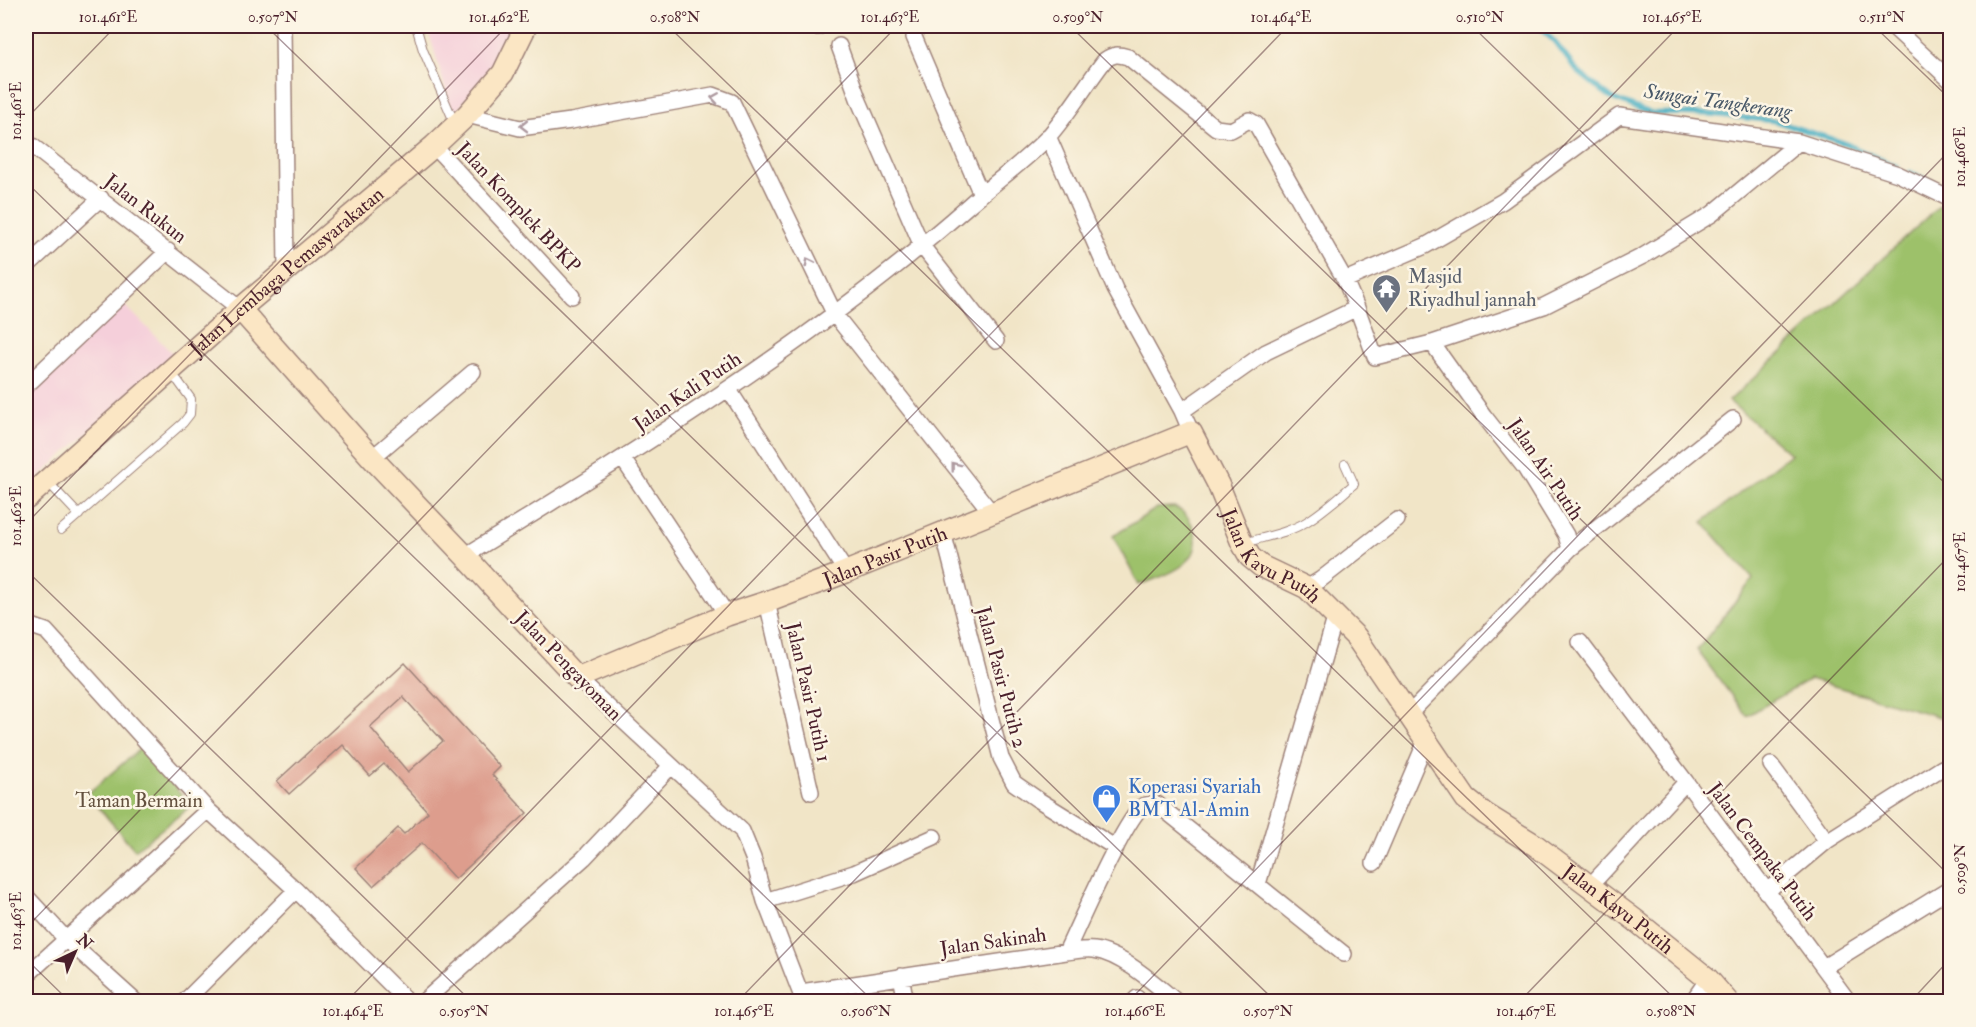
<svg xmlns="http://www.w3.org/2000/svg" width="1976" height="1027" font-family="'IM FELL Double Pica',serif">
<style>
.built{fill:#f5cfda}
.green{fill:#9dc16b;stroke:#74704b;stroke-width:1.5}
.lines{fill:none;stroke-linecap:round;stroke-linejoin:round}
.stream{stroke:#44aec3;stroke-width:5}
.building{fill:#dd9d8d;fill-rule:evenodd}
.lane-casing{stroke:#9e8279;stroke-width:10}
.street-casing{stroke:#9e8279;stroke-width:18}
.secondary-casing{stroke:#9e8279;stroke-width:24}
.lane{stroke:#fff;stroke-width:8}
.street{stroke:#fff;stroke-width:15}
.secondary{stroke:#fbe6c4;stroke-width:21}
.oneway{stroke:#ae9aa0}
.ticks{fill:none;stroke:#4a1f2b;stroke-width:1.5;stroke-opacity:0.45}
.labels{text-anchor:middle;stroke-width:5;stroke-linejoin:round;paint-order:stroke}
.street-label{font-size:20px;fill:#4a1f2b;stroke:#fcf5e5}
.worship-label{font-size:20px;fill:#5b616d;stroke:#fcf5e5;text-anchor:start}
.shop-label{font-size:20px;fill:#366cbe;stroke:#fcf5e5;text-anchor:start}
.park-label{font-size:20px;fill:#63503e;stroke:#fcf5e5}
.water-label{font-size:21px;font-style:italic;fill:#485868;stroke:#fcf5e5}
.neatline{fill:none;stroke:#4a1f2b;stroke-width:2}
.ticks-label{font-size:15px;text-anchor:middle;fill:#4a1f2b}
</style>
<rect width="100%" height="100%" fill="#fcf5e5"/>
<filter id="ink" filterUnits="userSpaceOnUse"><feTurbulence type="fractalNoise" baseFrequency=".0167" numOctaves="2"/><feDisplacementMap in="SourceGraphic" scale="12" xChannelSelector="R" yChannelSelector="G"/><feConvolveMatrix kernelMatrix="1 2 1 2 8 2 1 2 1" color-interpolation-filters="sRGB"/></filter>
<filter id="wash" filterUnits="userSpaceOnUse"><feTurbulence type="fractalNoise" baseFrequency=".008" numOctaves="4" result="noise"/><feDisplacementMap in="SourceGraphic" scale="24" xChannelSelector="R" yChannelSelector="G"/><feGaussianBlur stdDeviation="1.35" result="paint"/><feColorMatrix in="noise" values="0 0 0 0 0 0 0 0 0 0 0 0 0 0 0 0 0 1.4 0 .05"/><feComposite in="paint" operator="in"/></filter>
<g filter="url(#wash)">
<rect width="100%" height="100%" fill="#f1e5c7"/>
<!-- built -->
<path class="built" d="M427 26H518L513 39 453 116Z
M121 301 175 356 26 488V390Z"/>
<!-- green -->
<path class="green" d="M1950 196V720L1810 679 1747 716 1697 650 1753 579 1703 522 1790 454 1729 401Z
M1174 507C1185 512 1190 518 1194 530 1206 565 1163 576 1139 585L1113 536 1157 508Z
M142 747 191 806 135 850 87 794Z"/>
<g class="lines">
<!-- stream -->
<path class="stream" d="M1537 26 1554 41 1577 71 1611 98 1650 113 1708 114 1775 121 1844 143 1896 166
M1910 172 1950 190"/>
</g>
<g id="blocks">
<!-- building -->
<path class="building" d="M405 663 500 767 492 775 527 813 455 879 422 843 373 886 356 868 398 828 404 834 428 812 411 793 384 764 370 776 343 745 289 794 277 781ZM403 697 443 741 408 772 370 727Z"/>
</g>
</g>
<g filter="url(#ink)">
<use href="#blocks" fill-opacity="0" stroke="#9e8279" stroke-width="1.5"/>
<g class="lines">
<defs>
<path id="lane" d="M416 26 423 50 455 124
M47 481 79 515
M61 530 183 423 190 414 191 399 178 381 169 374
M1244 543C1264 537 1288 533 1306 522 1323 512 1339 497 1354 484L1345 464"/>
<path id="street" d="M283 26 286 270
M812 26 818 27
M1892 26 1950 80
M914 37 981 194
M839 46 859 101 922 246 996 341
M467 115 520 128 571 121 713 95 732 102 835 315 991 512
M1048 136 1115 289 1182 411 1191 432
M26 141 240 309
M434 146 572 296
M26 267 101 198
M1345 280 1425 246 1503 201 1619 116 1799 142 1898 174 1950 199
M26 386 168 251
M729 390 846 572
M1182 411 1266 352 1357 308
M372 458 473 372
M623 459 727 615
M943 532 1001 758 1014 783 1037 799 1116 848
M1570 549 1733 419
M465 556C640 448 815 341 969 205 994 183 1025 161 1048 137 1067 116 1087 83 1105 60 1113 54 1118 54 1128 57L1216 128 1231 130 1249 120 1256 124 1345 280 1357 308 1375 357 1432 343 1544 306 1643 256 1712 214 1799 142
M1307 588 1320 580 1397 520
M767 602 811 792
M26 624 46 631 208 810 296 890 408 1002
M1580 642 1686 782
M577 678 742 831 753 858 765 901 804 1002
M1409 714 1570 549 1566 535 1525 468 1484 416 1432 343
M1771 765 1827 841
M1374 863 1426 741
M1258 884 1336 615
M1589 887 1686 782 1849 1002
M1766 892 1827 841 1942 768 1950 766
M26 896 65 938 136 1002
M765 901 854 873 934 837
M1066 952C1078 927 1125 818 1143 806 1147 804 1152 804 1157 804L1344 954
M1824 967 1950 889
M26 976 208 810
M901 976 906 1002
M801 992 1066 952C1075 951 1085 949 1094 950 1122 954 1155 984 1177 1002
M184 1002 296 890
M423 1002 584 858 671 766
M1133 1002 1137 998
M1692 1002 1708 979"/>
<g id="secondary">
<path id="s1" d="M240 309 372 458 465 556 577 678 727 615 767 602 846 572 1191 432 1218 484 1242 543 1250 557 1261 566 1307 588 1356 637 1466 799 1485 814 1535 845 1635 920 1708 979 1728 1002"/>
<path id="s2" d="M26 499 240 309 434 146 467 115 503 73 526 26"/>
</g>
</defs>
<!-- lane casing -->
<use href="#lane" class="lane-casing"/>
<!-- street casing -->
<use href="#street" class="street-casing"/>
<!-- secondary casing -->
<use href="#secondary" class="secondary-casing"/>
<!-- lane -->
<use href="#lane" class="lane"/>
<!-- street -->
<use href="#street" class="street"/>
<!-- secondary -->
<use href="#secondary" class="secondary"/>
</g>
<!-- one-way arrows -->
<defs><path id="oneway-chevron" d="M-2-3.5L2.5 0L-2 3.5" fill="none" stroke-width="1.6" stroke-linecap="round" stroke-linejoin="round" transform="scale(1.5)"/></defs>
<g class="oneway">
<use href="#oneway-chevron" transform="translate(715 98) rotate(-171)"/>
<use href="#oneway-chevron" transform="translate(524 126) rotate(179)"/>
<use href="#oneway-chevron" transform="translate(809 262) rotate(-116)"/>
<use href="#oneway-chevron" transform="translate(955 466) rotate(-128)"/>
</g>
</g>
<!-- ticks -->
<path class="ticks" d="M266 26 1276 1002M668 26 1678 1002M1070 26 1950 876M1472 26 1950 488M1874 26 1950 99M26 119 116 26M26 182 874 1002M26 524 507 26M26 570 472 1002M26 928 897 26M26 959 70 1002M346 1002 1288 26M737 1002 1679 26M1128 1002 1950 150M1519 1002 1950 555M1910 1002 1950 959"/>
<!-- icons -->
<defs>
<symbol id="temple-pin" viewBox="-11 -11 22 30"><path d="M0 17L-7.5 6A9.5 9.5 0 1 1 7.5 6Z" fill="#6b7280" stroke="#fcf5e5"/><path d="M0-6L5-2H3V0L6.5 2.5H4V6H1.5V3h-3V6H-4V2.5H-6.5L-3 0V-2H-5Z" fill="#fff"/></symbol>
<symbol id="shop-pin" viewBox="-11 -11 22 30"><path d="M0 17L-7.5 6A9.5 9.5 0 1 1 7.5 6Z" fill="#3f7fe0" stroke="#fcf5e5"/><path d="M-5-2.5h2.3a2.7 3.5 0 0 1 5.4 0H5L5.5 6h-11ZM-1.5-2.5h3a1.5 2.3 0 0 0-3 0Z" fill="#fff"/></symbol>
</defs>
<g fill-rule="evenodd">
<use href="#temple-pin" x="1370" y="272" width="33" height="45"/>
<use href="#shop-pin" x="1090" y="782" width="33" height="45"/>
</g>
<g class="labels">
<!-- street labels -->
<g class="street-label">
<text transform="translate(519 207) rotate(47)" y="7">Jalan Komplek BPKP</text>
<text transform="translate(146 208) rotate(38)" y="7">Jalan Rukun</text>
<text dy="7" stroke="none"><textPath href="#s2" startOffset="346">Jalan Lembaga Pemasyarakatan</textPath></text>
<text transform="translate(687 391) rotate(-34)" y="7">Jalan Kali Putih</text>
<text transform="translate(1546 469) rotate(56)" y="7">Jalan Air Putih</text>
<text dy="7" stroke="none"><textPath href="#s1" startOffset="1314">Jalan Kayu Putih</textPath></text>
<text dy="7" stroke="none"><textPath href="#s1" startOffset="831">Jalan Pasir Putih</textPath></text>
<text transform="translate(569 665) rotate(46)" y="7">Jalan Pengayoman</text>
<text transform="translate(1002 677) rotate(75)" y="7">Jalan Pasir Putih 2</text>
<text transform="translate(809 692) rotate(77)" y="7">Jalan Pasir Putih 1</text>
<text transform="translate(1763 851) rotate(53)" y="7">Jalan Cempaka Putih</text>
<text dy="7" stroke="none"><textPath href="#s1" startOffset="1818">Jalan Kayu Putih</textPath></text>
<text transform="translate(993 941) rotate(-8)" y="7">Jalan Sakinah</text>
</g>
<!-- worship labels -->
<g class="worship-label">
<text x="1408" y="283">Masjid<tspan x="1408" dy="23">Riyadhul jannah</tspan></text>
</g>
<!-- shop labels -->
<g class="shop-label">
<text x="1128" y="793">Koperasi Syariah<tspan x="1128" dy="23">BMT Al-Amin</tspan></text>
</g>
<!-- park labels -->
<g class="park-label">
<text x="139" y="807">Taman Bermain</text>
</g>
<!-- water labels -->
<g class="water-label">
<text transform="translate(1718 101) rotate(8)" y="7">Sungai Tangkerang</text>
</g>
</g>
<!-- margin -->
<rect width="1976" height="1027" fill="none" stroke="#fcf5e5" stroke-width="66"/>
<!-- north arrow -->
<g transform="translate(75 952) rotate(44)" stroke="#fcf5e5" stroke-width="4.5" paint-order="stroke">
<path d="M0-4.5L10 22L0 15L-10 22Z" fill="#4a1f2b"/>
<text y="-9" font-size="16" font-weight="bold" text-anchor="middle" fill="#4a1f2b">N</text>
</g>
<rect x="33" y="33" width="1910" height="961" class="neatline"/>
<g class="ticks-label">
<text x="108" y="22">101.461°E</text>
<text x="273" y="22">0.507°N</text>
<text x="499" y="22">101.462°E</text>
<text x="675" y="22">0.508°N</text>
<text x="890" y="22">101.463°E</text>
<text x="1078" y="22">0.509°N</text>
<text x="1281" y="22">101.464°E</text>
<text x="1480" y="22">0.510°N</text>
<text x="1672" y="22">101.465°E</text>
<text x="1882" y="22">0.511°N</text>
<text transform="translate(16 111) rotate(-90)" y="5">101.461°E</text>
<text transform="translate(1960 157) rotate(-90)" y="5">101.466°E</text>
<text transform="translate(16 516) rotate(-90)" y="5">101.462°E</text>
<text transform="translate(1960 562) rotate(-90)" y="5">101.467°E</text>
<text transform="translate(1960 869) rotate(-90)" y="5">0.509°N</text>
<text transform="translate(16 921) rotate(-90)" y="5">101.463°E</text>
<text x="353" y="1016">101.464°E</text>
<text x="464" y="1016">0.505°N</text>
<text x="744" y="1016">101.465°E</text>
<text x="866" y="1016">0.506°N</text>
<text x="1135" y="1016">101.466°E</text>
<text x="1268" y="1016">0.507°N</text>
<text x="1526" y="1016">101.467°E</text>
<text x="1671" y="1016">0.508°N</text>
</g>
</svg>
